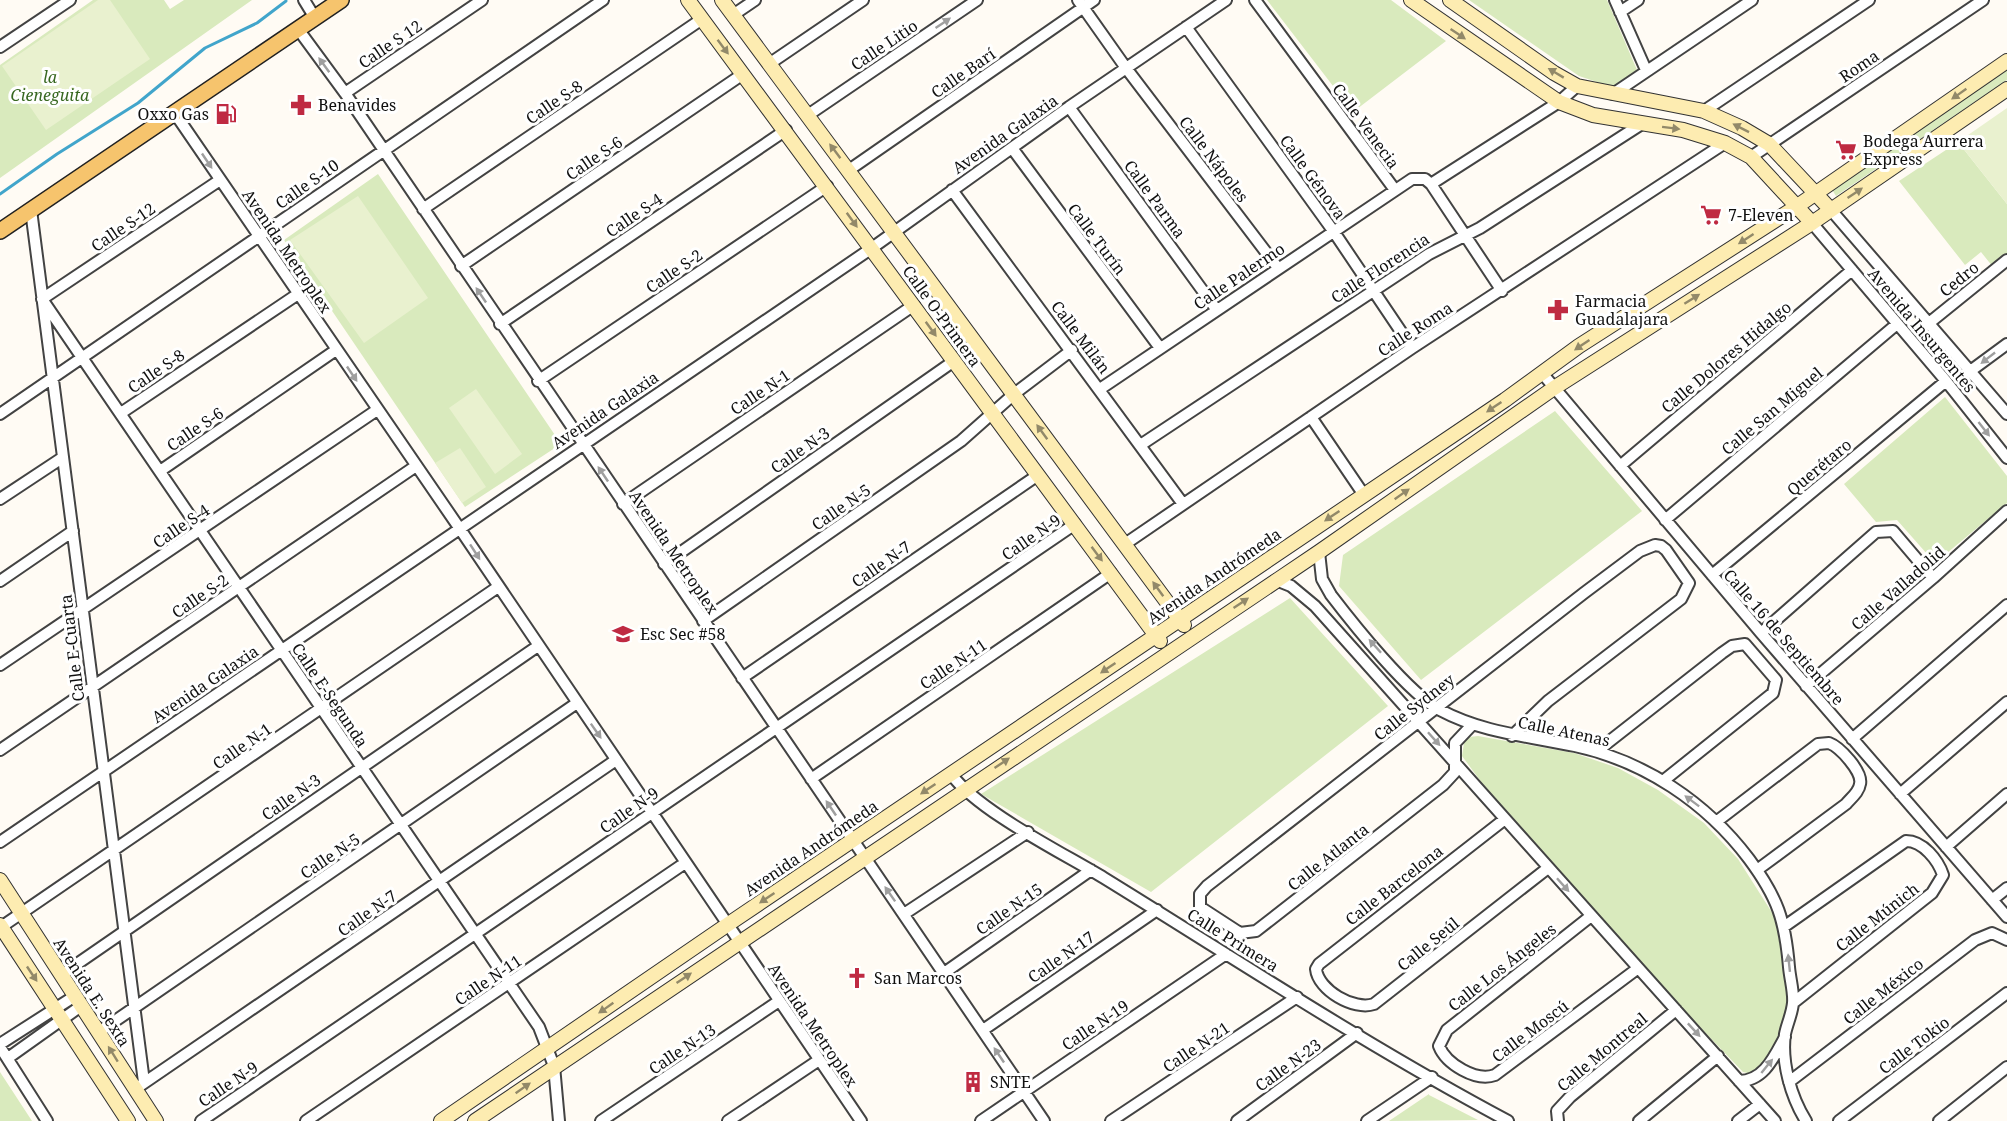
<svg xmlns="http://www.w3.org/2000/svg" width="2007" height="1121" font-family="'Noto Serif',serif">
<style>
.green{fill:#d9eabd}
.pitch{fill:#e9f1cf}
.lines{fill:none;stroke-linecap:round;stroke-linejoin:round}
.stream{stroke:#41a5cb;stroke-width:3}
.street-casing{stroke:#434343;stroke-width:14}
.secondary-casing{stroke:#323232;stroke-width:16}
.primary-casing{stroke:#212121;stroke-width:18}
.street{stroke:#fff;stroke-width:10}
.secondary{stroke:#fdecb1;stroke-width:14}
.primary{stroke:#f6c46d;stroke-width:15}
.oneway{fill:#9f9f9f}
.oneway2{fill:#928969}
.labels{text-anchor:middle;stroke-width:6;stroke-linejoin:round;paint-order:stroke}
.street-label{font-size:16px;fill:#101010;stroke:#fff}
.park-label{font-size:16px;font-style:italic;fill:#386821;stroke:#fff}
.poi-label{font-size:16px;fill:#101010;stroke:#fff;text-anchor:start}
</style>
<rect width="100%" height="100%" fill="#fffbf4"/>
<!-- green -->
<path class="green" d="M93 0H164L170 9 184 0H252L0 178V65Z
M1267 0H1391L1446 41 1353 112Z
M1469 0H1607L1637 70 1612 87 1579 76Z
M2007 68V80L1836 196 1831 188Z
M1958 142 2007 204V255L1993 267 1981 252 1965 265 1899 181Z
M378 174 561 444 465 507 284 240Z
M1945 397 2007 476V503L1935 563 1897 520 1876 522 1844 484Z
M1555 411 1642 511 1421 680 1339 586 1343 555Z
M1290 598 1388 706 1151 892 981 794Z
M1478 736 1574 753 1618 768 1658 790 1704 823 1738 859 1778 922 1791 1004 1776 1045 1760 1068 1752 1074 1743 1072 1694 1021 1482 783 1462 756 1464 743 1469 737Z
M0 1072 32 1121H0Z
M1429 1094V1095L1478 1120 1389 1121Z"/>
<!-- pitch -->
<path class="pitch" d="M98 0H110L150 59 46 130 2 66Z
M2007 108V204L1958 142Z
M358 196 428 298 364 343 290 240Z
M476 389 522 454 495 474 449 408Z
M460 448 486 487 462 503 435 463Z"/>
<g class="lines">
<!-- stream -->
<path class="stream" d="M0 194 57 154 138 103 205 48 257 23 286 1"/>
<defs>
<path id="street" d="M304 0 315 18
M1078 0 1126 68 1278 268
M1255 0 1395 190
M1615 0 1646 70
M1620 12 1638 0
M733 15 755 0
M1186 27 1334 232 1412 348
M298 29 345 93 1044 1121
M0 47 70 0
M769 64 863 0
M345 93 482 0
M1613 94 1752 0
M1069 107 1216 309
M1704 111 1869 0
M174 112 460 529 861 1121
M808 115 977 0
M1012 148 1160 348
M1751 157 1983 0
M849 170 1094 0
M220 180 42 299 539 1027 554 1066 559 1121
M1431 184 1559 102 1577 86
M952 190 1183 504
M423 209 702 19
M31 210 144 1082
M1831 210 2007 414
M1812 223 1946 381 2007 458
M461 266 743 74
M1929 323 2007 260
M500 324 786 130
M1969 372 2007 344
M1542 373 1761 633 2007 917
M538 381 827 186
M1100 389 1412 179H1425L1431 184 1502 291
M121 413 298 294
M0 414 603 0
M1311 417 1364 495
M1142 444 1429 254 1480 228 1640 125
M1620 466 1852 270
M160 471 336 350
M0 499 62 458
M623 504 914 305
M1665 520 1897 324
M1125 544 1412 348 1725 143
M1319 552 1322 579 1331 595C1354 625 1409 694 1440 710 1483 733 1528 736 1575 746 1644 761 1706 802 1749 859 1778 898 1785 920 1789 967 1790 979 1794 992 1793 1003 1792 1014 1787 1024 1785 1034 1781 1062 1791 1097 1806 1121
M664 564 954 361
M1712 575 1946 381
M1276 580 1291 586 1315 606 1775 1121
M0 581 73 531
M703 621 961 441 1014 394 1072 350
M1761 633 1876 532 1893 531 1933 578
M0 665 377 410
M742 678 1038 475
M1806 686 1933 578 2007 511
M1472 725 1455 743V772L1443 785 1256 931 1240 933 1200 907V894L1207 886 1584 593 1640 551 1655 545 1661 546 1666 550 1689 583 1681 599 1548 701 1512 736
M1852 739 2007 605
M0 750 416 466
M1597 751 1722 653 1732 646 1745 644 1776 680 1773 693 1663 781
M951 774C978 811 1061 852 1104 878 1237 960 1369 1047 1508 1121
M811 779 1111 573
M1900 794 2007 702
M1505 819 1319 964 1316 969C1318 990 1354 1011 1374 1004L1548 868
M1716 822 1818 744 1829 743C1840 747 1863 772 1860 784 1859 792 1851 798 1846 804L1757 870
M0 842 872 248 1069 107 1226 0
M1946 847 2007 794
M1992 900 2007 888
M904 914 1028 832
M1591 916 1447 1030 1439 1046C1446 1064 1476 1082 1495 1075L1637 969
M1785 926 1906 841C1923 841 1938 860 1943 875L1932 893 1793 1003
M1 927 498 587
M944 973 1091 870
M61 975 538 646
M983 1030 1157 910
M99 1032 577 703
M0 1044 75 996
M0 1047 47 1121
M8 1058 81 1006
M1739 1081C1764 1081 1774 1057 1785 1037
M1789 1082 1975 940 1992 933 2007 940
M141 1085 616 760
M201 1121 1075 524
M306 1121 685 863
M601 1121 779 1001
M728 1121 819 1060
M981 1121 1226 954
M1111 1121 1297 997
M1237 1121 1357 1033
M1367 1121 1432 1077
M1558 1121 1557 1111 1570 1097 1676 1010
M1639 1121 1718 1056
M1738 1121 1760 1104
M1839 1121 2007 993
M1939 1121 2007 1067"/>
<path id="secondary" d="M688 0 1160 641
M722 0 1184 625
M1411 0 1559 102 1593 115 1683 130 1725 143 1751 157 1812 223
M1450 0 1554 73 1577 86 1704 111 1742 128 1769 144 1831 210
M0 880 156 1121
M0 925 128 1121
M441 1121 727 925 1505 400 1579 346 1796 207 2007 61
M475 1121 1319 552 1554 388 1812 223 2007 89"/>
<path id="primary" d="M0 231 341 0"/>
</defs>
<!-- street casing -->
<use href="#street" class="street-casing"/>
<!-- secondary casing -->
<use href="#secondary" class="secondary-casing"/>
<!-- primary casing -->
<use href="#primary" class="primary-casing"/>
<!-- street -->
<use href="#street" class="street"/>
<!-- secondary -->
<use href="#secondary" class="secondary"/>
<!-- primary -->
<use href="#primary" class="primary"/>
</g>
<!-- one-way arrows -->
<defs><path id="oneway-solid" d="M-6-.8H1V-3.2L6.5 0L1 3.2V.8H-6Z" transform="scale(1.5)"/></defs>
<g class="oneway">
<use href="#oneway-solid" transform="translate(943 23) rotate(-34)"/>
<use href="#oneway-solid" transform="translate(324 65) rotate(-126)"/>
<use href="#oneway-solid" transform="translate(207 161) rotate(56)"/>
<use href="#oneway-solid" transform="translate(481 295) rotate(-124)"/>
<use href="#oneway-solid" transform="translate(1988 358) rotate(142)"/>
<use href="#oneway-solid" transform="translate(352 374) rotate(56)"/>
<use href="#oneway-solid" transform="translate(1984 429) rotate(52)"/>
<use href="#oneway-solid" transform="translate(603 474) rotate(-124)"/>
<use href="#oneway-solid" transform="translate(475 552) rotate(57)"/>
<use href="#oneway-solid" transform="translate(1375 646) rotate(-132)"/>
<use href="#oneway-solid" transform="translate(596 731) rotate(55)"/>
<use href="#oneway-solid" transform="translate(1434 739) rotate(48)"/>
<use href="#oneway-solid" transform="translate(1692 801) rotate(-143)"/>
<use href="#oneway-solid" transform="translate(831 808) rotate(-124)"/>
<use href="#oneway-solid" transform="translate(1563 885) rotate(48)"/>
<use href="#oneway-solid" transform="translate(890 894) rotate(-125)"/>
<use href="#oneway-solid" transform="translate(1789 963) rotate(-96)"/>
<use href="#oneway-solid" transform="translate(1694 1030) rotate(47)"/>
<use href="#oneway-solid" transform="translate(999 1055) rotate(-124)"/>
<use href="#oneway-solid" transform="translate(1767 1066) rotate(-51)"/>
</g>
<g class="oneway2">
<use href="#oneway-solid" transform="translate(1458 34) rotate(34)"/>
<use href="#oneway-solid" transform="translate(723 47) rotate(53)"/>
<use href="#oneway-solid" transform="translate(1556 73) rotate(-149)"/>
<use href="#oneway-solid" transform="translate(1959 94) rotate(145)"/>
<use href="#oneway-solid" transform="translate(1671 128) rotate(7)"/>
<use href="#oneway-solid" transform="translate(1741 128) rotate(-153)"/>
<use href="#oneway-solid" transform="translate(835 151) rotate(-127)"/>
<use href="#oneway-solid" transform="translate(1855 193) rotate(-34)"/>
<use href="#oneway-solid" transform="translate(852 220) rotate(54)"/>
<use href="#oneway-solid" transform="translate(1746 239) rotate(147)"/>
<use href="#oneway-solid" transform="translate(1692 299) rotate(-32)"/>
<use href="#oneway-solid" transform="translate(931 329) rotate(54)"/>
<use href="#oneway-solid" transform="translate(1582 345) rotate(146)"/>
<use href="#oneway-solid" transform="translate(1494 407) rotate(146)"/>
<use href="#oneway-solid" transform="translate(1042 432) rotate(-126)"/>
<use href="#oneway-solid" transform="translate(1402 494) rotate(-35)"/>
<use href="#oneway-solid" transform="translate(1332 516) rotate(146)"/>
<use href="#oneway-solid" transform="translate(1097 554) rotate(53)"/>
<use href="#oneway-solid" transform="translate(1158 589) rotate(-126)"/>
<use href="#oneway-solid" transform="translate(1241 603) rotate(-34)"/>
<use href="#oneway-solid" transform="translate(1108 668) rotate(146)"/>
<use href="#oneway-solid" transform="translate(1002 763) rotate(-34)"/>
<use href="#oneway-solid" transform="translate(928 789) rotate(146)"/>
<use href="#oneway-solid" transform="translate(767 898) rotate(146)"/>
<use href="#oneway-solid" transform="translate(32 974) rotate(56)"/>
<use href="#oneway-solid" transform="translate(684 978) rotate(-34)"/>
<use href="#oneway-solid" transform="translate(606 1008) rotate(145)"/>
<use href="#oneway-solid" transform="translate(113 1054) rotate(-122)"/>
<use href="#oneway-solid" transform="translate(523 1088) rotate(-35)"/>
</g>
<!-- icons -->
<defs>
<symbol id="pharmacy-bare" viewBox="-9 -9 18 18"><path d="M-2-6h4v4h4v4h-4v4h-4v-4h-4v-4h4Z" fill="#bf2a42" stroke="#fff" stroke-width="2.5" paint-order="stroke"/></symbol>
<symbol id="fuel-bare" viewBox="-9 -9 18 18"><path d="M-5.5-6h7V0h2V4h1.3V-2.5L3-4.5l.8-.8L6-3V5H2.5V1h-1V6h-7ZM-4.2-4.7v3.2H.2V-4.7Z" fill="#bf2a42" stroke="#fff" stroke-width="2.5" paint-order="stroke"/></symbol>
<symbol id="supermarket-bare" viewBox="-9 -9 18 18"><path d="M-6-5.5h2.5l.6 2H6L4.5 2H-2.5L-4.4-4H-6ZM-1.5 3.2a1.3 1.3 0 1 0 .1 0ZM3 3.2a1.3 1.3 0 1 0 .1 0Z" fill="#bf2a42" stroke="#fff" stroke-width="2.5" paint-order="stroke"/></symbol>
<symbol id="school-bare" viewBox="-9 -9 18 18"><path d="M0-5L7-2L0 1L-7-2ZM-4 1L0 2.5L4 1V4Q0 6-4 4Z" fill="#bf2a42" stroke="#fff" stroke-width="2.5" paint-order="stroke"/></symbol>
<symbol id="church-bare" viewBox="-9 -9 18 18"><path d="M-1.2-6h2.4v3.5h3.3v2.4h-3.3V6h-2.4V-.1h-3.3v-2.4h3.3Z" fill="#bf2a42" stroke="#fff" stroke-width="2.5" paint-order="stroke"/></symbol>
<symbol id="building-bare" viewBox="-9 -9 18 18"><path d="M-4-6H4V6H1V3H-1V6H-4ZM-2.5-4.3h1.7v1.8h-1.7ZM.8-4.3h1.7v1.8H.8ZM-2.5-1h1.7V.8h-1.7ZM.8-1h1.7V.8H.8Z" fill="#bf2a42" stroke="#fff" stroke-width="2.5" paint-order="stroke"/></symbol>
</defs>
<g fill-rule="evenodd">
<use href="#pharmacy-bare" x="286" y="90" width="30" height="30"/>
<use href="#fuel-bare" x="211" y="99" width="30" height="30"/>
<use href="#supermarket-bare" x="1831" y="135" width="30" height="30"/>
<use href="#supermarket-bare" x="1696" y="200" width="30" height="30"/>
<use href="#pharmacy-bare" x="1543" y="295" width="30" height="30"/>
<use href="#school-bare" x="608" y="619" width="30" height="30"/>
<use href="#church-bare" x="842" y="963" width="30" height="30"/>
<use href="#building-bare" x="958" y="1067" width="30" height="30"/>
</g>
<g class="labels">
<!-- street labels -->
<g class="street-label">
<text transform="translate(390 44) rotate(-34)" y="6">Calle S 12</text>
<text transform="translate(884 45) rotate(-34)" y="6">Calle Litio</text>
<text transform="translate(1859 66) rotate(-34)" y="6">Roma</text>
<text transform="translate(963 73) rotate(-35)" y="6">Calle Barí</text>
<text transform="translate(554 102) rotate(-34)" y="6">Calle S-8</text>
<text transform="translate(1366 126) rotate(54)" y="6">Calle Venecia</text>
<text transform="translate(1005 134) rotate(-35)" y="6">Avenida Galaxia</text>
<text transform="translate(594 158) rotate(-34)" y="6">Calle S-6</text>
<text transform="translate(1214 159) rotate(53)" y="6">Calle Nápoles</text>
<text transform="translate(1313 177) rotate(54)" y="6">Calle Génova</text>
<text transform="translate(307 184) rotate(-35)" y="6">Calle S-10</text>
<text transform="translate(1155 199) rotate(54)" y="6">Calle Parma</text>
<text transform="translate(634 215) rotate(-34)" y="6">Calle S-4</text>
<text transform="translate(123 227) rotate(-34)" y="6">Calle S-12</text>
<text transform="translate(1097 239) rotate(53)" y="6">Calle Turín</text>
<text transform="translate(287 251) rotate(56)" y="6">Avenida Metroplex</text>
<text transform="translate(1380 268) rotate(-33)" y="6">Calle Florencia</text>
<text transform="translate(674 271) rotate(-34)" y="6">Calle S-2</text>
<text transform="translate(1239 276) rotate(-34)" y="6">Calle Palermo</text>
<text transform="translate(1959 279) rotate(-39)" y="6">Cedro</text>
<text transform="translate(942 316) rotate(54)" y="6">Calle O-Primera</text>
<text transform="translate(1415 329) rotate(-33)" y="6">Calle Roma</text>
<text transform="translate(1922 330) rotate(50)" y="6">Avenida Insurgentes</text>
<text transform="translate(1081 337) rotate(53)" y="6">Calle Milán</text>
<text transform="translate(1726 357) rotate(-40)" y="6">Calle Dolores Hidalgo</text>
<text transform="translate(156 371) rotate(-34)" y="6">Calle S-8</text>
<text transform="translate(760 392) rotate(-34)" y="6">Calle N-1</text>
<text transform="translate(605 410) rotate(-34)" y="6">Avenida Galaxia</text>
<text transform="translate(1772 411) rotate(-40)" y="6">Calle San Miguel</text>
<text transform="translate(195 429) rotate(-34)" y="6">Calle S-6</text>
<text transform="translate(800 450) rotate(-35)" y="6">Calle N-3</text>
<text transform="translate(1819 467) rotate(-40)" y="6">Querétaro</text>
<text transform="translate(841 507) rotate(-35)" y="6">Calle N-5</text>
<text transform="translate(181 526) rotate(-34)" y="6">Calle S-4</text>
<text transform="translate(1031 537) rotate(-35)" y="6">Calle N-9</text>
<text transform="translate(674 552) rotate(56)" y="6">Avenida Metroplex</text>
<text transform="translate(881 564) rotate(-35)" y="6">Calle N-7</text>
<text transform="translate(1214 576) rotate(-34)" y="6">Avenida Andrómeda</text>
<text transform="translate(1898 588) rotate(-41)" y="6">Calle Valladolid</text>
<text transform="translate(200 596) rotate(-34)" y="6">Calle S-2</text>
<text transform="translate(1784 637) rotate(49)" y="6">Calle 16 de Septiembre</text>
<text transform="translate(72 648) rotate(-97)" y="6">Calle E-Cuarta</text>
<text transform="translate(953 664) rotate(-34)" y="6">Calle N-11</text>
<text transform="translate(205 684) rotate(-34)" y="6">Avenida Galaxia</text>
<text transform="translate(330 695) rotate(56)" y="6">Calle E-Segunda</text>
<text transform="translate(1414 707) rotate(-38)" y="6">Calle Sydney</text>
<text transform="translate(1564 731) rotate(12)" y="6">Calle Atenas</text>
<text transform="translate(242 746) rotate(-35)" y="6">Calle N-1</text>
<text transform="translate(291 797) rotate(-35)" y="6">Calle N-3</text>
<text transform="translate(629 810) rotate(-35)" y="6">Calle N-9</text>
<text transform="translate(811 848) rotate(-34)" y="6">Avenida Andrómeda</text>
<text transform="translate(330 856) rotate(-34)" y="6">Calle N-5</text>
<text transform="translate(1328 857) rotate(-38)" y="6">Calle Atlanta</text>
<text transform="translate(1394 885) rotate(-38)" y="6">Calle Barcelona</text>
<text transform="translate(1009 909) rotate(-35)" y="6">Calle N-15</text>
<text transform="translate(367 913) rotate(-35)" y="6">Calle N-7</text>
<text transform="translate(1877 917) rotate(-38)" y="6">Calle Múnich</text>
<text transform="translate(1233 940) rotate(32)" y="6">Calle Primera</text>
<text transform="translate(1428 944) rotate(-39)" y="6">Calle Seúl</text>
<text transform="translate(1061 957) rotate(-35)" y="6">Calle N-17</text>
<text transform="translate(1502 967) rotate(-38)" y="6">Calle Los Ángeles</text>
<text transform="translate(488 980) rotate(-34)" y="6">Calle N-11</text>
<text transform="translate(1883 991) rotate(-38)" y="6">Calle México</text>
<text transform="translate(92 992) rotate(57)" y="6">Avenida E. Sexta</text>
<text transform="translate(813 1025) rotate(56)" y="6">Avenida Metroplex</text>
<text transform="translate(1095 1025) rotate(-34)" y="6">Calle N-19</text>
<text transform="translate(1530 1031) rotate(-37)" y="6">Calle Moscú</text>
<text transform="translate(1914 1045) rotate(-37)" y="6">Calle Tokio</text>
<text transform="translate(1196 1047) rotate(-34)" y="6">Calle N-21</text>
<text transform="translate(682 1049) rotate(-34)" y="6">Calle N-13</text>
<text transform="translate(1602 1052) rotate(-40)" y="6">Calle Montreal</text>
<text transform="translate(1288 1065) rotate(-36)" y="6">Calle N-23</text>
<text transform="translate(228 1084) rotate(-34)" y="6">Calle N-9</text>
</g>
<!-- park labels -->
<g class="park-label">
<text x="50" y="83">la<tspan x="50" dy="18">Cieneguita</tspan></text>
</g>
<!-- poi labels -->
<g class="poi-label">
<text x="318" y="111">Benavides</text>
<text x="209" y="120" text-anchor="end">Oxxo Gas</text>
<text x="1863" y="147">Bodega Aurrera<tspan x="1863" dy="18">Express</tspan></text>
<text x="1728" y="221">7-Eleven</text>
<text x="1575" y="307">Farmacia<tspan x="1575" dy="18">Guadalajara</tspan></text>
<text x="640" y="640">Esc Sec #58</text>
<text x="874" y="984">San Marcos</text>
<text x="990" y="1088">SNTE</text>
</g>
</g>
</svg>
